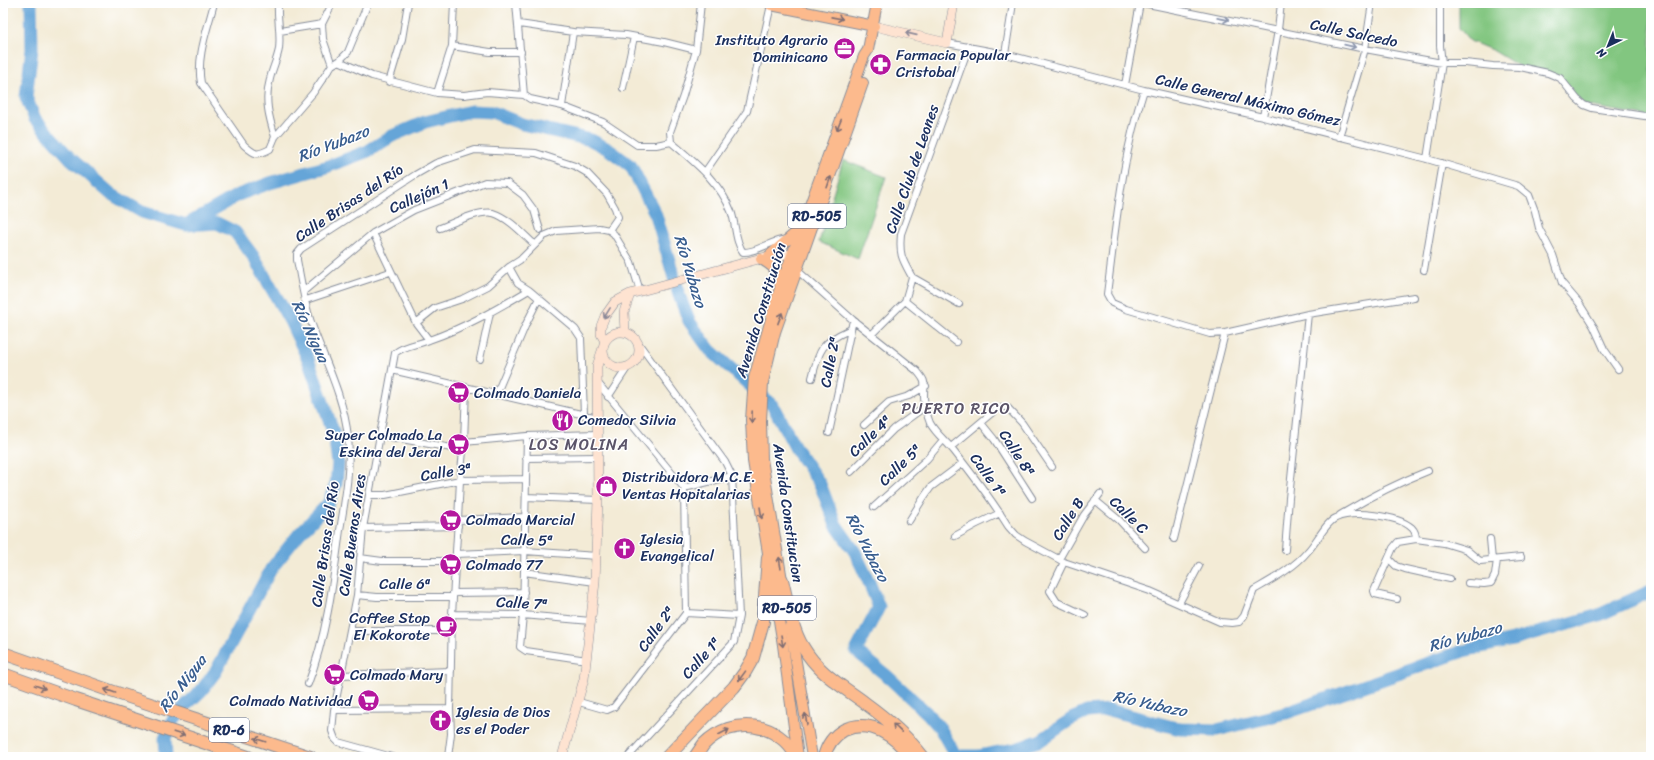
<svg xmlns="http://www.w3.org/2000/svg" width="1654" height="760" font-family="Sriracha,sans-serif">
<style>
.green{fill:#82c680;stroke:#4e7a6f}
.lines{fill:none;stroke-linecap:round;stroke-linejoin:round}
.river{stroke:#65a5d8;stroke-width:13}
.street-casing{stroke:#878d9a;stroke-width:8}
.secondary-casing{stroke:#878d9a;stroke-width:10}
.primary-casing{stroke:#878d9a;stroke-width:12}
.highway-casing{stroke:#878d9a;stroke-width:14}
.street{stroke:#fff;stroke-width:6}
.secondary{stroke:#fee3d1;stroke-width:9}
.primary{stroke:#fcba8d;stroke-width:10}
.highway{stroke:#fcba8d;stroke-width:12}
.oneway{stroke:#806e73}
.oneway2{stroke:#8d97ae}
.oneway3{stroke:#8c8998}
.labels{text-anchor:middle;stroke-width:3;stroke-linejoin:round;paint-order:stroke}
.shield{fill:#fff;stroke:#5f6d8e;stroke-width:1}
.shield-label{font-size:14px;font-weight:bold;fill:#1b2f5e}
.street-label{font-size:15px;fill:#1b2f5e;stroke:#fff}
.poi-label{font-size:15px;fill:#1b2f5e;stroke:#fff;text-anchor:start}
.water-label{font-size:16px;font-style:italic;fill:#395e8f;stroke:#fff}
.neighbourhood-label{font-size:16px;letter-spacing:1px;fill:#5c5569;stroke:#fff}
</style>
<rect width="100%" height="100%" fill="#fff"/>
<filter id="ink" filterUnits="userSpaceOnUse"><feTurbulence type="fractalNoise" baseFrequency=".025" numOctaves="2"/><feDisplacementMap in="SourceGraphic" scale="8" xChannelSelector="R" yChannelSelector="G"/><feConvolveMatrix kernelMatrix="1 2 1 2 8 2 1 2 1" color-interpolation-filters="sRGB"/></filter>
<filter id="wash" filterUnits="userSpaceOnUse"><feTurbulence type="fractalNoise" baseFrequency=".012" numOctaves="4" result="noise"/><feDisplacementMap in="SourceGraphic" scale="16" xChannelSelector="R" yChannelSelector="G"/><feGaussianBlur stdDeviation="0.9" result="paint"/><feColorMatrix in="noise" values="0 0 0 0 0 0 0 0 0 0 0 0 0 0 0 0 0 1.4 0 .05"/><feComposite in="paint" operator="in"/></filter>
<g filter="url(#wash)">
<rect width="100%" height="100%" fill="#f3ebd6"/>
<!-- green -->
<path class="green" d="M1459 3H1651V117L1584 105 1560 78 1520 67 1494 51 1470 41 1459 28Z
M843 160 886 177 858 259 819 242Z"/>
<g class="lines">
<!-- river -->
<path class="river" d="M31 3 32 49 26 97 35 119 70 158 111 194 142 212 186 225 217 223 235 232 253 256 290 321 308 359 334 434 338 464 336 484 328 504 299 534 271 569 216 671 201 691 185 706 173 720 165 738 166 757
M186 225 238 195 270 183 329 166 368 151 392 136 425 122 471 111 492 112 522 124 591 140 608 149 631 166 656 215 679 295 689 321 710 350 773 406 796 449 820 484 836 525 855 552 868 580 879 607 856 651 886 675 928 714 940 728 954 753 960 756H979L1016 749 1041 740 1070 720 1087 712 1109 710 1180 729 1217 730 1286 713 1463 651 1513 640 1599 615 1651 591"/>
</g>
</g>
<g filter="url(#ink)">
<g class="lines">
<defs>
<path id="street" d="M214 3C208 28 196 57 201 83L244 145C255 155 257 156 270 149L275 137 313 93 332 65 339 61 348 52 368 3
M331 3V6L322 24 323 39 332 65
M516 3 524 95
M701 3 696 50 683 96 670 132 671 142C694 162 720 182 731 211 736 224 735 242 743 252 757 253 771 240 787 239
M1143 3 1365 49 1442 63H1465L1493 66 1520 67 1548 73 1560 78 1577 99 1584 105 1592 108 1651 117
M519 24 573 32 626 35 664 42 696 50
M280 31 322 24
M947 43 1005 54 1144 90 1263 117 1427 159 1518 186 1529 195 1535 211 1539 228 1553 255 1562 283 1579 303 1594 327 1604 349 1618 369
M452 46 490 52H521
M1005 54 1013 3
M339 61 372 76 437 93 464 95 487 92 524 95 530 99 562 106 603 122 637 145H656L671 142
M389 82 402 39 408 3
M1125 85 1140 3
M623 88 634 37
M1144 90C1122 156 1116 225 1107 294L1112 303 1126 309 1210 334 1225 333 1308 314 1414 297
M437 93 452 46 454 3
M562 106 573 32
M1263 117 1278 30 1281 3
M275 137C269 117 264 100 270 79 272 69 277 60 279 49 281 33 277 19 278 3
M1339 137 1365 49 1372 3
M1427 159 1442 63 1440 46V3
M705 172 747 111 771 5
M440 228C453 223 479 210 493 213 509 218 523 234 535 245
M373 233 416 323 429 340
M1424 270 1442 163
M798 271 853 320 917 371C927 383 924 382 924 396 924 403 927 416 930 423 936 434 946 441 954 451 973 475 992 500 1008 526L1016 535 1025 541 1064 562 1150 591 1220 622 1232 623 1239 622 1244 616 1254 590C1273 579 1294 568 1308 551 1316 543 1326 522 1336 518 1352 510 1398 515 1412 528 1415 531 1416 535 1416 539
M912 277 959 304
M529 290 518 283 509 267 520 260 544 236 556 231 599 228 609 230 614 234 631 262 640 291
M304 291 373 233 414 210 485 182 507 183 523 195 534 210 540 230
M306 300 390 272
M905 301 956 342
M416 323 435 308 462 299 488 286 509 267
M872 334 905 301 912 277C902 259 899 255 901 234L969 46
M480 359 490 313
M392 370 598 418
M812 378C819 349 822 342 849 330
M496 395 526 324 539 298
M608 397 627 368
M981 423 994 439 1032 498
M864 425 889 402 909 396 926 386
M829 433 853 320
M379 435 463 450
M527 436 523 615 520 647 526 651 587 660
M464 442 527 436 598 434
M951 447 999 407H1007L1022 423 1052 467
M526 458 598 457
M851 472 894 429 926 406
M684 488 732 476
M370 495H385L460 480 526 479
M526 497 598 500
M1095 500 1119 520 1145 548
M874 507 927 459 943 440
M1340 515C1368 498 1397 483 1428 471
M458 520 525 517
M909 521 924 497 931 487 963 463
M363 528 458 526
M955 536 975 525 1000 513
M1174 539 1225 333
M1490 539 1492 560
M1285 550 1289 498 1308 314
M456 554 525 551 597 556
M360 558 382 561H456
M1059 559 1084 515 1100 494
M1389 559 1396 566 1405 569 1450 579
M1064 562 1050 591 1057 602 1085 615
M524 572 595 582
M1468 583 1484 584 1491 583 1495 575 1497 560
M453 593 524 592
M357 595 377 597H453
M1397 599 1375 594 1374 591 1393 548 1398 542 1416 539 1444 543 1467 550 1480 561 1521 557
M1179 603 1199 566
M686 613 739 616
M452 614 523 615 591 621
M351 631H452
M340 675 451 671
M308 684C327 634 333 583 340 530 345 500 351 468 348 437 344 397 324 359 311 322 304 302 301 280 297 260V254L301 249 415 175 436 163 475 150 536 153 575 166 587 173 607 194 615 208 618 217 609 230
M579 702 607 710 614 707 686 613 684 488 597 382
M334 710 450 709
M392 757 338 742 335 739 332 731 334 710 357 595 363 528 395 353C405 345 417 345 429 340 464 328 497 309 529 290L575 329 581 338 584 414
M448 757 451 734 450 709 452 614 458 520 460 480 464 442 466 388
M628 757 734 642 739 616 732 476 725 462 639 344"/>
<path id="secondary" d="M874 26 947 43 954 3
M603 350a18 18 0 1 1 36 0a18 18 0 1 1-36 0Z
M625 332 624 312 630 294
M605 341 601 334V326L605 316 615 302 630 294 769 256 786 254 798 258
M562 757 584 679 595 582 598 500 597 366 603 348"/>
<path id="primary" d="M771 3V5L874 26
M769 256 801 228
M761 259C773 266 780 271 780 286
M783 586 762 459 761 421 763 382 775 332 863 83
M790 626 812 757
M798 757 783 645 753 461 751 420 754 378 780 288 864 56 868 50 877 3"/>
<path id="highway" d="M782 580C787 600 792 630 803 647 819 674 841 685 865 703 887 719 907 736 923 757
M3 653 111 691 310 757
M3 674 76 700 248 757
M667 757 734 687 745 672 753 658 763 622 768 557
M695 757C698 753 701 748 704 744 733 715 778 722 797 757
M824 757C827 745 833 736 844 730 871 718 895 736 911 757"/>
</defs>
<!-- street casing -->
<use href="#street" class="street-casing"/>
<!-- secondary casing -->
<use href="#secondary" class="secondary-casing"/>
<!-- primary casing -->
<use href="#primary" class="primary-casing"/>
<!-- highway casing -->
<use href="#highway" class="highway-casing"/>
<!-- street -->
<use href="#street" class="street"/>
<!-- secondary -->
<use href="#secondary" class="secondary"/>
<!-- primary -->
<use href="#primary" class="primary"/>
<!-- highway -->
<use href="#highway" class="highway"/>
</g>
<!-- one-way arrows -->
<defs><path id="oneway-shaft" d="M-6 0H5M1.5-3L5.5 0L1.5 3" fill="none" stroke-width="1.6" stroke-linecap="round" stroke-linejoin="round"/></defs>
<g class="oneway">
<use href="#oneway-shaft" transform="translate(837 18) rotate(11)"/>
<use href="#oneway-shaft" transform="translate(839 125) rotate(112)"/>
<use href="#oneway-shaft" transform="translate(829 182) rotate(-71)"/>
<use href="#oneway-shaft" transform="translate(780 318) rotate(-69)"/>
<use href="#oneway-shaft" transform="translate(752 417) rotate(92)"/>
<use href="#oneway-shaft" transform="translate(761 513) rotate(81)"/>
<use href="#oneway-shaft" transform="translate(780 563) rotate(-99)"/>
<use href="#oneway-shaft" transform="translate(782 641) rotate(81)"/>
<use href="#oneway-shaft" transform="translate(742 676) rotate(126)"/>
<use href="#oneway-shaft" transform="translate(40 687) rotate(19)"/>
<use href="#oneway-shaft" transform="translate(110 691) rotate(-161)"/>
<use href="#oneway-shaft" transform="translate(806 719) rotate(-100)"/>
<use href="#oneway-shaft" transform="translate(897 728) rotate(-136)"/>
<use href="#oneway-shaft" transform="translate(724 732) rotate(-28)"/>
<use href="#oneway-shaft" transform="translate(179 734) rotate(18)"/>
<use href="#oneway-shaft" transform="translate(260 740) rotate(-162)"/>
</g>
<g class="oneway2">
<use href="#oneway-shaft" transform="translate(1223 19) rotate(11)"/>
<use href="#oneway-shaft" transform="translate(1350 46) rotate(13)"/>
</g>
<g class="oneway3">
<use href="#oneway-shaft" transform="translate(911 34) rotate(-167)"/>
<use href="#oneway-shaft" transform="translate(607 313) rotate(122)"/>
</g>
</g>
<!-- icons -->
<defs>
<symbol id="office-disc" viewBox="-11 -11 22 22"><circle r="9.5" fill="#b5179e" stroke="#fff"/><path d="M-6-3h4V-5.5h4V-3h4V5H-6ZM-1-4.5V-3h2v-1.5ZM-6 0V1H6V0Z" fill="#fff"/></symbol>
<symbol id="pharmacy-disc" viewBox="-11 -11 22 22"><circle r="9.5" fill="#b5179e" stroke="#fff"/><path d="M-2-6h4v4h4v4h-4v4h-4v-4h-4v-4h4Z" fill="#fff"/></symbol>
<symbol id="supermarket-disc" viewBox="-11 -11 22 22"><circle r="9.5" fill="#b5179e" stroke="#fff"/><path d="M-6-5.5h2.5l.6 2H6L4.5 2H-2.5L-4.4-4H-6ZM-1.5 3.2a1.3 1.3 0 1 0 .1 0ZM3 3.2a1.3 1.3 0 1 0 .1 0Z" fill="#fff"/></symbol>
<symbol id="restaurant-disc" viewBox="-11 -11 22 22"><circle r="9.5" fill="#b5179e" stroke="#fff"/><path d="M-5-6h1v4h1v-4h1v4h1v-4h1v5L-1.5 .5V6h-2V.5L-5-1ZM5-6V6H3V1.5H1.5Q1.5-4 5-6Z" fill="#fff"/></symbol>
<symbol id="shop-disc" viewBox="-11 -11 22 22"><circle r="9.5" fill="#b5179e" stroke="#fff"/><path d="M-5-2.5h2.3a2.7 3.5 0 0 1 5.4 0H5L5.5 6h-11ZM-1.5-2.5h3a1.5 2.3 0 0 0-3 0Z" fill="#fff"/></symbol>
<symbol id="church-disc" viewBox="-11 -11 22 22"><circle r="9.5" fill="#b5179e" stroke="#fff"/><path d="M-1.2-6h2.4v3.5h3.3v2.4h-3.3V6h-2.4V-.1h-3.3v-2.4h3.3Z" fill="#fff"/></symbol>
<symbol id="cafe-disc" viewBox="-11 -11 22 22"><circle r="9.5" fill="#b5179e" stroke="#fff"/><path d="M-5.5-4.5H6V0H3Q3 3.5 0 3.5H-2.5Q-5.5 3.5-5.5 0ZM3-3.2v2h1.7v-2ZM-6 4.5H4V6H-6Z" fill="#fff"/></symbol>
</defs>
<g fill-rule="evenodd">
<use href="#office-disc" x="832" y="36" width="25" height="25"/>
<use href="#pharmacy-disc" x="868" y="52" width="25" height="25"/>
<use href="#supermarket-disc" x="446" y="380" width="25" height="25"/>
<use href="#restaurant-disc" x="550" y="408" width="25" height="25"/>
<use href="#supermarket-disc" x="446" y="432" width="25" height="25"/>
<use href="#shop-disc" x="594" y="474" width="25" height="25"/>
<use href="#supermarket-disc" x="438" y="508" width="25" height="25"/>
<use href="#church-disc" x="612" y="536" width="25" height="25"/>
<use href="#supermarket-disc" x="438" y="552" width="25" height="25"/>
<use href="#cafe-disc" x="434" y="614" width="25" height="25"/>
<use href="#supermarket-disc" x="322" y="662" width="25" height="25"/>
<use href="#supermarket-disc" x="356" y="688" width="25" height="25"/>
<use href="#church-disc" x="428" y="708" width="25" height="25"/>
</g>
<g class="labels">
<!-- shield labels -->
<g class="shield">
<rect x="788" y="204" width="58" height="24" rx="3"/>
<rect x="758" y="596" width="58" height="24" rx="3"/>
<rect x="209" y="718" width="40" height="24" rx="3"/>
</g>
<g class="shield-label">
<text x="817" y="221">RD-505</text>
<text x="787" y="613">RD-505</text>
<text x="229" y="735">RD-6</text>
</g>
<!-- street labels -->
<g class="street-label">
<text transform="translate(1354 33) rotate(12)" y="5">Calle Salcedo</text>
<text transform="translate(1248 100) rotate(13)" y="5">Calle General Máximo Gómez</text>
<text transform="translate(912 169) rotate(-71)" y="5">Calle Club de Leones</text>
<text transform="translate(419 196) rotate(-24)" y="5">Callejón 1</text>
<text transform="translate(349 203) rotate(-34)" y="5">Calle Brisas del Río</text>
<text transform="translate(761 310) rotate(-73)" y="5">Avenida Constitución</text>
<text transform="translate(830 362) rotate(-79)" y="5">Calle 2ª</text>
<text transform="translate(870 436) rotate(-44)" y="5">Calle 4ª</text>
<text transform="translate(1017 453) rotate(57)" y="5">Calle 8ª</text>
<text transform="translate(900 465) rotate(-44)" y="5">Calle 5ª</text>
<text transform="translate(446 472) rotate(-9)" y="5">Calle 3ª</text>
<text transform="translate(988 475) rotate(54)" y="5">Calle 1ª</text>
<text transform="translate(788 513) rotate(82)" y="5">Avenida Constitucion</text>
<text transform="translate(1129 515) rotate(44)" y="5">Calle C</text>
<text transform="translate(1068 519) rotate(-58)" y="5">Calle B</text>
<text transform="translate(352 535) rotate(-82)" y="5">Calle Buenos Aires</text>
<text transform="translate(527 540) rotate(1)" y="5">Calle 5ª</text>
<text transform="translate(325 544) rotate(-82)" y="5">Calle Brisas del Río</text>
<text x="405" y="589">Calle 6ª</text>
<text transform="translate(522 603) rotate(3)" y="5">Calle 7ª</text>
<text transform="translate(656 629) rotate(-54)" y="5">Calle 2ª</text>
<text transform="translate(701 658) rotate(-48)" y="5">Calle 1ª</text>
</g>
<!-- poi labels -->
<g class="poi-label">
<text x="828" y="45" text-anchor="end">Instituto Agrario<tspan x="828" dy="17">Dominicano</tspan></text>
<text x="896" y="60">Farmacia Popular<tspan x="896" dy="17">Cristobal</tspan></text>
<text x="474" y="398">Colmado Daniela</text>
<text x="578" y="425">Comedor Silvia</text>
<text x="442" y="440" text-anchor="end">Super Colmado La<tspan x="442" dy="17">Eskina del Jeral</tspan></text>
<text x="622" y="482">Distribuidora M.C.E.<tspan x="622" dy="17">Ventas Hopitalarias</tspan></text>
<text x="466" y="525">Colmado Marcial</text>
<text x="640" y="544">Iglesia<tspan x="640" dy="17">Evangelical</tspan></text>
<text x="466" y="570">Colmado 77</text>
<text x="430" y="623" text-anchor="end">Coffee Stop<tspan x="430" dy="17">El Kokorote</tspan></text>
<text x="350" y="680">Colmado Mary</text>
<text x="352" y="706" text-anchor="end">Colmado Natividad</text>
<text x="456" y="717">Iglesia de Dios<tspan x="456" dy="17">es el Poder</tspan></text>
</g>
<!-- water labels -->
<g class="water-label">
<text transform="translate(333 143) rotate(-21)" y="6">Río Yubazo</text>
<text transform="translate(691 271) rotate(73)" y="6">Río Yubazo</text>
<text transform="translate(311 331) rotate(65)" y="6">Río Nigua</text>
<text transform="translate(868 547) rotate(63)" y="6">Río Yubazo</text>
<text transform="translate(1465 636) rotate(-15)" y="6">Río Yubazo</text>
<text transform="translate(182 683) rotate(-52)" y="6">Río Nigua</text>
<text transform="translate(1150 703) rotate(12)" y="6">Río Yubazo</text>
</g>
<!-- neighbourhood labels -->
<g class="neighbourhood-label">
<text x="956" y="414">PUERTO RICO</text>
<text x="579" y="450">LOS MOLINA</text>
</g>
</g>
<!-- margin -->
<rect width="1654" height="760" fill="none" stroke="#fff" stroke-width="16"/>
<!-- north arrow -->
<g transform="translate(1608 46) rotate(223)" stroke="#ffffff" stroke-width="3" paint-order="stroke">
<path d="M0-3L7 15L0 10L-7 15Z" fill="#1b2f5e"/>
<text y="-6" font-size="11" font-weight="bold" text-anchor="middle" fill="#1b2f5e">N</text>
</g>
</svg>
